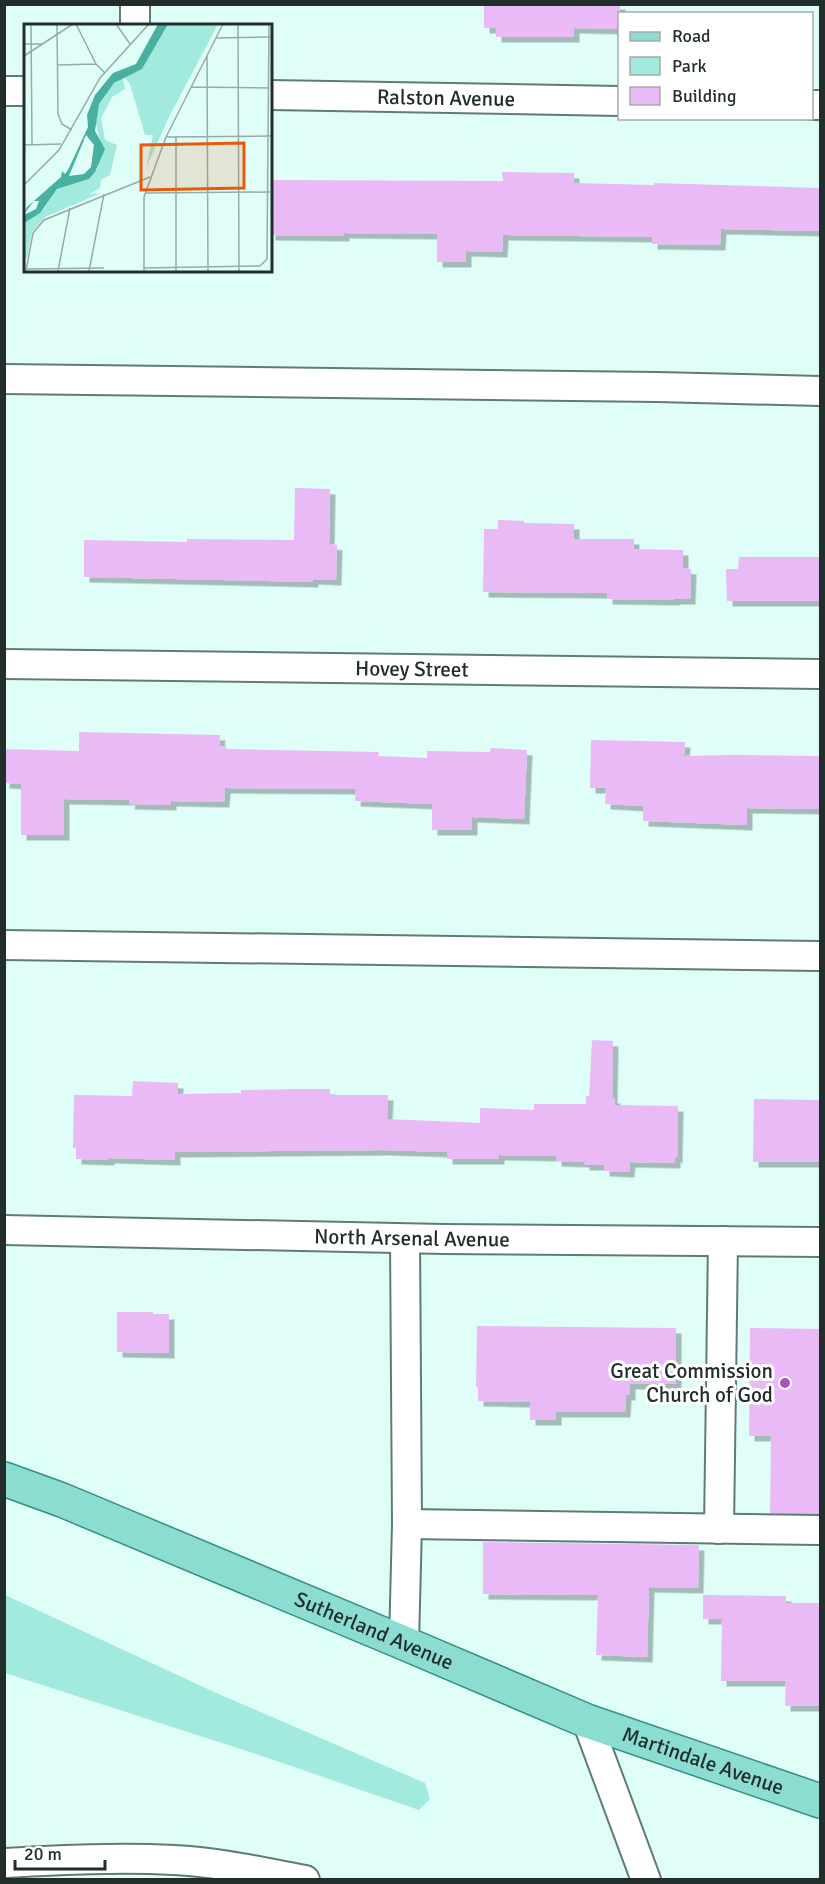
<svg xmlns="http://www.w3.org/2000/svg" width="825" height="1884" font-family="Signika,sans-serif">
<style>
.green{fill:#a1eadd}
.building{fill:#eabaf7;filter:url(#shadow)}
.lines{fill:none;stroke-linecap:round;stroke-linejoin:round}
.minor-casing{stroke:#607b75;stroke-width:32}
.major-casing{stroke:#349084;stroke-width:36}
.minor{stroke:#fff;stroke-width:28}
.major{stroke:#8bdcd1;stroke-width:33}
.poi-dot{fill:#a851bf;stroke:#fff;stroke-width:2}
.labels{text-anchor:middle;stroke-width:6;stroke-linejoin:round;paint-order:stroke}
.street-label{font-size:21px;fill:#222e2c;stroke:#fff}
.poi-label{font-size:21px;fill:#222e2c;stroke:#fff;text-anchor:end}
.inset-road{fill:none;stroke:#94aba6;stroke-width:1.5}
.view{fill:#e8590c;fill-opacity:0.15;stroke:#e8590c;stroke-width:3}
.inset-edge{fill:none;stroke:#222e2c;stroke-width:3}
</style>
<defs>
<filter id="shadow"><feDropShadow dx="5.5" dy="5.5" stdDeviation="0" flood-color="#0004"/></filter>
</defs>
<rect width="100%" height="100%" fill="#e0fef8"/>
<!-- green -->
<path class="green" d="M5 1595 214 1692 425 1783 430 1799 419 1810 259 1755 5 1673Z"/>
<!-- building -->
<path class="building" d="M484 4H620V29L574 28V37H496V28H484Z
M502 172 574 173V183L654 185V183L820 188V231L721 229 720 245 652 244V237L503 235 502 252 466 251V262H437V234L344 233V236L270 235V180L503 181Z
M295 488 330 489 329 544 337 545 336 580 313 579V582L84 577V540L187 542V539L294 540Z
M498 520 524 521V523L574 524V539H634V549L683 550V568L691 569 690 599H674V600L607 599V593L483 592 484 529H498Z
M739 557H820V601H727L726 569H738Z
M79 732 220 735 219 746H226V749L379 752 378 756 427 758V751L490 752 491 748 527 750 524 819 472 817V830H432V804L355 801 356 789 225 788 224 802 171 801V805L129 804 130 800 64 799V835H21V784L4 783V749L79 751Z
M591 740 685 742 684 756 731 755 820 756V809L747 808V825L643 821V806L605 804 606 788H590Z
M592 1040 613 1041 612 1098H615V1105L678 1106 677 1158 675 1157V1163L630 1162 629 1172 604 1171V1165H584V1162L556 1161V1156L499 1155V1159H447V1152L384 1150 175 1152V1160L109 1158V1160L76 1159V1148H73L74 1095 132 1096 133 1081 178 1083V1094L241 1093V1090L299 1089H330V1095H388L387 1119 480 1123V1108L534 1110V1104H586V1096H589Z
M754 1099 820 1100V1162H753Z
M117 1312H153V1314H169V1353L117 1352Z
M477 1326 676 1328V1384H630V1395H626L625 1412H556V1420H530V1402L478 1401V1387H476Z
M750 1328 820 1329V1514L770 1513 771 1436H749Z
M483 1542 699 1545 698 1588 649 1587 647 1657 596 1655 598 1595 483 1594Z
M703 1595 786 1596V1603H820V1706H785L786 1681H721L722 1619H703Z"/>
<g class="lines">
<defs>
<g id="minor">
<path d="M135 26V4"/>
<path d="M4 91H26"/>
<path id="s1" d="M270 95 620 101"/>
<path d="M812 105H820"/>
<path d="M4 379 657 387 820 391"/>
<path id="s2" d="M4 664 820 674"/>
<path d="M4 945 820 956"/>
<path id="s3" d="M4 1230 444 1239 820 1242"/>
<path d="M407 1524 820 1530"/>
<path d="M719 1529 723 1241"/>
<path d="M404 1643 407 1524 405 1239"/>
<path d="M587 1721 646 1880"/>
<path d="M4 1863C61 1860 117 1857 174 1860 217 1862 262 1872 305 1880"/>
</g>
<g id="major">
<path id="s4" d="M4 1479 62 1500 404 1643 587 1721 820 1801"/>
</g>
</defs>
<!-- minor casing -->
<use href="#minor" class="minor-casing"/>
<!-- major casing -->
<use href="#major" class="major-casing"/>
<!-- minor -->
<use href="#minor" class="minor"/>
<!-- major -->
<use href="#major" class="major"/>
</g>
<!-- markers -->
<circle class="poi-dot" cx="785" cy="1383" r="6"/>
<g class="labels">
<!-- street labels -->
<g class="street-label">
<text dy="7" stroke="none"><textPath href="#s1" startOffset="176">Ralston Avenue</textPath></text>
<text dy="7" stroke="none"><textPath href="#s2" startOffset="408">Hovey Street</textPath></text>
<text dy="7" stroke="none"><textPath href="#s3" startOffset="408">North Arsenal Avenue</textPath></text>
<text dy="7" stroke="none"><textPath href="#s4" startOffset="400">Sutherland Avenue</textPath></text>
<text dy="7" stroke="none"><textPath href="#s4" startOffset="754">Martindale Avenue</textPath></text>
</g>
<!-- poi labels -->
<g class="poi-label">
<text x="773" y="1378">Great Commission<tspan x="773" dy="24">Church of God</tspan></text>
</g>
</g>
<!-- overview -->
<g transform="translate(24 24)">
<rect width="248" height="248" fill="#e0fef8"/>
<path d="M194 0 144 95 122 144 129 111H121L106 60 100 53 118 45 142 1ZM99 54 101 65 88 73 77 94 81 116 93 121 86 151 77 156 76 164 65 170 77 169 21 193 8 208 3 234 0 233V199L20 184 33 165 65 155 73 145 77 121 71 96 75 80 88 61Z" fill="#a1eadd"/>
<path d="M134 0H144L118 45 90 59 75 80 71 107 81 125 71 148 65 155 33 165 16 189 0 199V191L12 185 15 177H10L0 190 3 183 37 153 38 147 41 150 44 146 64 103 63 91 71 71 89 49 112 40ZM62 111 70 121 67 143 60 150 45 152Z" fill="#49b0a1" fill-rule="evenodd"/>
<path class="inset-road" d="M7 0 8 120M33 0 34 90 38 100 48 106M52 0 72 40 80 48M92 0 106 20M214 0 215 247M192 14 248 13M0 20H19M0 32 49 0M183 32 184 247M33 41 72 40M167 63 245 64M142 113 199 0M152 113V247M0 121 37 120M0 161 35 126 76 54 125 0M121 169 246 168M120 244 236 242 243 235 245 0M3 245 80 244M2 247 9 209 20 196 126 153M34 247 46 184M65 247 80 170M120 247V173L142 113 248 112"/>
<path class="view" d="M220 119V164L117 166V121Z"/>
<rect width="248" height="248" class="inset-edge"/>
</g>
<!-- border -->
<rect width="825" height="1884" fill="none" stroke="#222e2c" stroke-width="12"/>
<!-- legend -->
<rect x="618" y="12" width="195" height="108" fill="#ffffff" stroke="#a7abab" stroke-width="1.5"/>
<rect x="630" y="32" width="30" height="9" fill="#8bdcd1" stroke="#a7abab" stroke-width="1.5"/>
<text x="672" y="42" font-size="18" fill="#222e2c">Road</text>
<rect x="630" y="57" width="30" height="18" fill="#a1eadd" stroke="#a7abab" stroke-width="1.5"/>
<text x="672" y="72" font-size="18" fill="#222e2c">Park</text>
<rect x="630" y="87" width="30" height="18" fill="#eabaf7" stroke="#a7abab" stroke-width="1.5"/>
<text x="672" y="102" font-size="18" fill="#222e2c">Building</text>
<!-- scale -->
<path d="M15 1860v9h90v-9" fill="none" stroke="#222e2c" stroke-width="3"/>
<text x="24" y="1860" font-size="18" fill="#222e2c" stroke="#ffffff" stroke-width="4.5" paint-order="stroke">20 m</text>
</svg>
